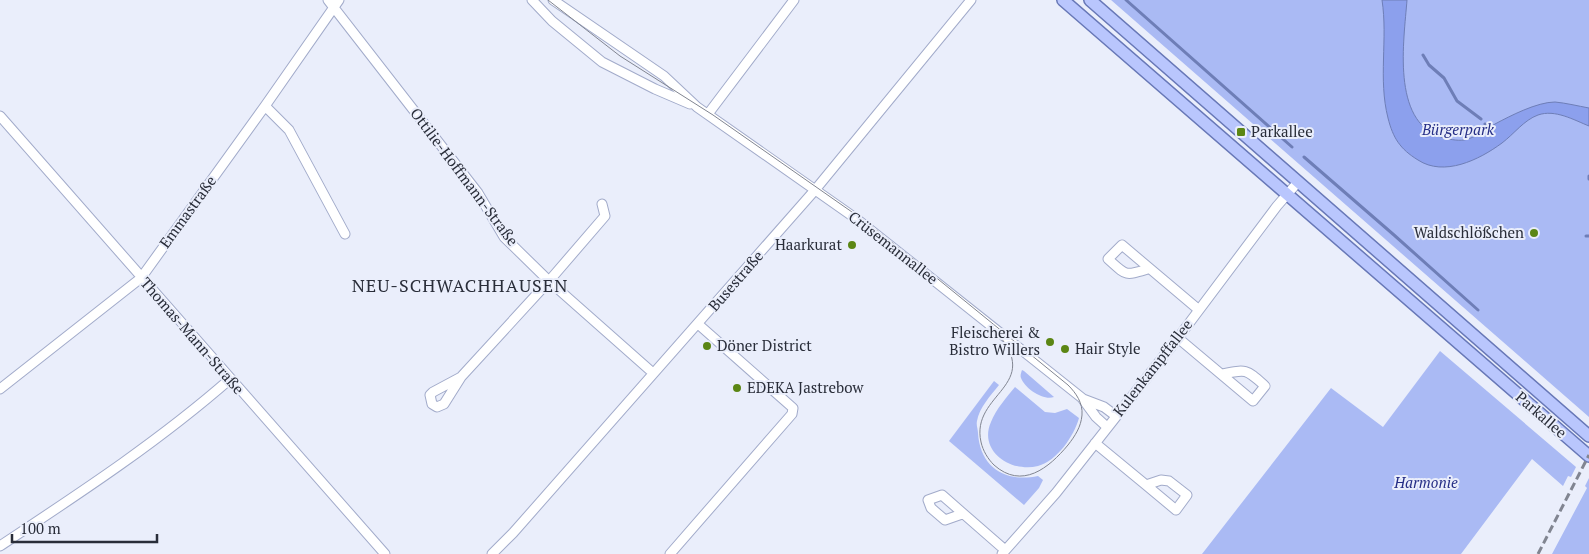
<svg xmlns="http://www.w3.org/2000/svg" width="1589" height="554" font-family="'PT Serif',serif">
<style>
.green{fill:#aabaf4}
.water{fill:#8ca0ed;stroke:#6e7eb7}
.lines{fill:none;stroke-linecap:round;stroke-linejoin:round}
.stream{stroke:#6e7eb7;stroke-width:3}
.minor-casing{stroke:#a2abca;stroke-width:11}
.major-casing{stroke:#6878b7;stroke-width:14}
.minor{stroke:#fff;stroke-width:9}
.major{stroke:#b9c6fd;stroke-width:11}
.tram{stroke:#818591;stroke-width:1}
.rail{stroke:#818591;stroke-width:3;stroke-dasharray:8 4;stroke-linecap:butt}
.poi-dot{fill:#5b8614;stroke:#eaeefb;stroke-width:2}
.labels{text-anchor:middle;stroke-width:4;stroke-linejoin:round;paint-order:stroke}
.park-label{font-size:15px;font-style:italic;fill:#252e86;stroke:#eaeefb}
.poi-label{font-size:15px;fill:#292d39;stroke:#eaeefb;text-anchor:start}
.street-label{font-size:15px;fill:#292d39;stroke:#eaeefb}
.quarter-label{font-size:18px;letter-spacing:1px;fill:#292d39;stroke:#eaeefb}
</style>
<rect width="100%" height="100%" fill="#eaeefb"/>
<!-- green -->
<path class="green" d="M1111 0H1589V417Z
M1440 351 1576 467 1571 477 1568 476 1563 486 1532 459 1461 554H1202L1331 388 1383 427Z
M1022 370 1024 371 1054 397C1044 401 1025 389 1021 378 1020 376 1021 373 1022 370Z
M994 381 999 385C991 395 979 408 977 421 976 425 978 429 978 433 980 467 1005 483 1038 476L1043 480 1039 488 1024 505 949 441Z
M1015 387 1045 412 1055 413 1067 409 1079 418C1074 436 1057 461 1038 466 1011 473 978 451 991 422 996 409 1007 397 1015 387Z
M1589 478V554H1552L1587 488 1585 486Z"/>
<!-- water -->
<path class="water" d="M1382 0H1407C1404 40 1391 121 1441 137 1448 139 1457 141 1464 140 1475 138 1485 130 1495 124 1510 116 1537 102 1555 102 1566 103 1578 106 1589 108V126C1574 120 1555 109 1538 115 1524 120 1514 134 1502 143 1479 160 1444 177 1418 160 1400 149 1393 138 1388 118 1378 79 1388 39 1382 0Z"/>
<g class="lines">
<!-- stream -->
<path class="stream" d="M1126 0 1292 147
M1423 55 1429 65 1444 78 1457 101 1481 119
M1485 124 1490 132
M1304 157 1394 235 1478 310
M1589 176V179
M1586 236H1589"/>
<defs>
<path id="minor" d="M328 0 478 193 504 237 549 281 653 373
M532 0 552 21 602 62 655 89 690 104
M553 0 664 76 697 107 858 220 1082 398 1096 417 1107 427
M265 106 289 130 345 234
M708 114 794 0
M0 116 385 554
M1148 269C1124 276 1127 276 1108 259L1122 245 1199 310
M1178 338 1253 401 1265 386C1246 369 1247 369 1222 374
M461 377 433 392 430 395 432 404 437 407 444 404 461 377 549 281 605 216 602 204
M0 389 141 278 265 106 339 0
M1083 399 1104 407 1116 416
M1095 443 1146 485
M1161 480 1169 481 1187 495 1176 510 1146 485Z
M962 514 945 520 931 508 928 500 942 495 1005 550
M0 546C80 493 158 442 230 379
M492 554 513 533 815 190 971 0
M670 554 792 414 793 408 698 324
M1002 554 1056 493 1178 338 1277 206 1298 182"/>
<path id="major" d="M1063 0 1589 456
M1090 0 1589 436"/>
</defs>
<!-- minor casing -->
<use href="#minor" class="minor-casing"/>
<!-- major casing -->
<use href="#major" class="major-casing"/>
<!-- minor -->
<use href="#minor" class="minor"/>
<!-- major -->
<use href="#major" class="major"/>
<!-- tram -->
<path class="tram" d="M548 0 620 56 713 115 862 219 917 262 1068 385C1076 393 1083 403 1082 415 1081 427 1075 436 1068 445 1049 468 1022 490 994 465 988 459 983 451 981 442 970 393 1045 386 996 332"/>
<!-- rail -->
<path class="rail" d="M1538 554 1589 455"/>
</g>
<!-- markers -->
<g class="poi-dot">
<rect x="1236" y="127" width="10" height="10" rx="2.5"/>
<circle cx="1534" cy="233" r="5"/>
<circle cx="852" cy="245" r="5"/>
<circle cx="1050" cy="342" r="5"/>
<circle cx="707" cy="346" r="5"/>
<circle cx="1065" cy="349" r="5"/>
<circle cx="737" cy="388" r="5"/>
</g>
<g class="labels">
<!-- park labels -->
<g class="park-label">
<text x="1458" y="135">Bürgerpark</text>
<text x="1426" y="488">Harmonie</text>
</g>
<!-- poi labels -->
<g class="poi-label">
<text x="1251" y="137">Parkallee</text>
<text x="1524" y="238" text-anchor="end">Waldschlößchen</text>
<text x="842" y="250" text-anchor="end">Haarkurat</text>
<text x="1040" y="338" text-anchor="end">Fleischerei &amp;<tspan x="1040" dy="17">Bistro Willers</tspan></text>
<text x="717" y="351">Döner District</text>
<text x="1075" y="354">Hair Style</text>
<text x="747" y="393">EDEKA Jastrebow</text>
</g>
<!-- street labels -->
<g class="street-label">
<text transform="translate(464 177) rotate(53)" y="5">Ottilie-Hoffmann-Straße</text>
<text transform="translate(188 212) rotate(-54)" y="5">Emmastraße</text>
<text transform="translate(893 248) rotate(38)" y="5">Crüsemannallee</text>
<text transform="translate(736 281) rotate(-49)" y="5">Busestraße</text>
<text transform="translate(192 336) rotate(49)" y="5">Thomas-Mann-Straße</text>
<text transform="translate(1153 368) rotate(-52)" y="5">Kulenkampffallee</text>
<text transform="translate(1541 415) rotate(41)" y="5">Parkallee</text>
</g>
<!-- quarter labels -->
<g class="quarter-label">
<text x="460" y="292">NEU-SCHWACHHAUSEN</text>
</g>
</g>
<!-- scale -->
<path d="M12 534v8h145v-8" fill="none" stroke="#292d39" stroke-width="2.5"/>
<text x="20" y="534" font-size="15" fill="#292d39" stroke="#eaeefb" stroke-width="4" paint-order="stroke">100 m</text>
</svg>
